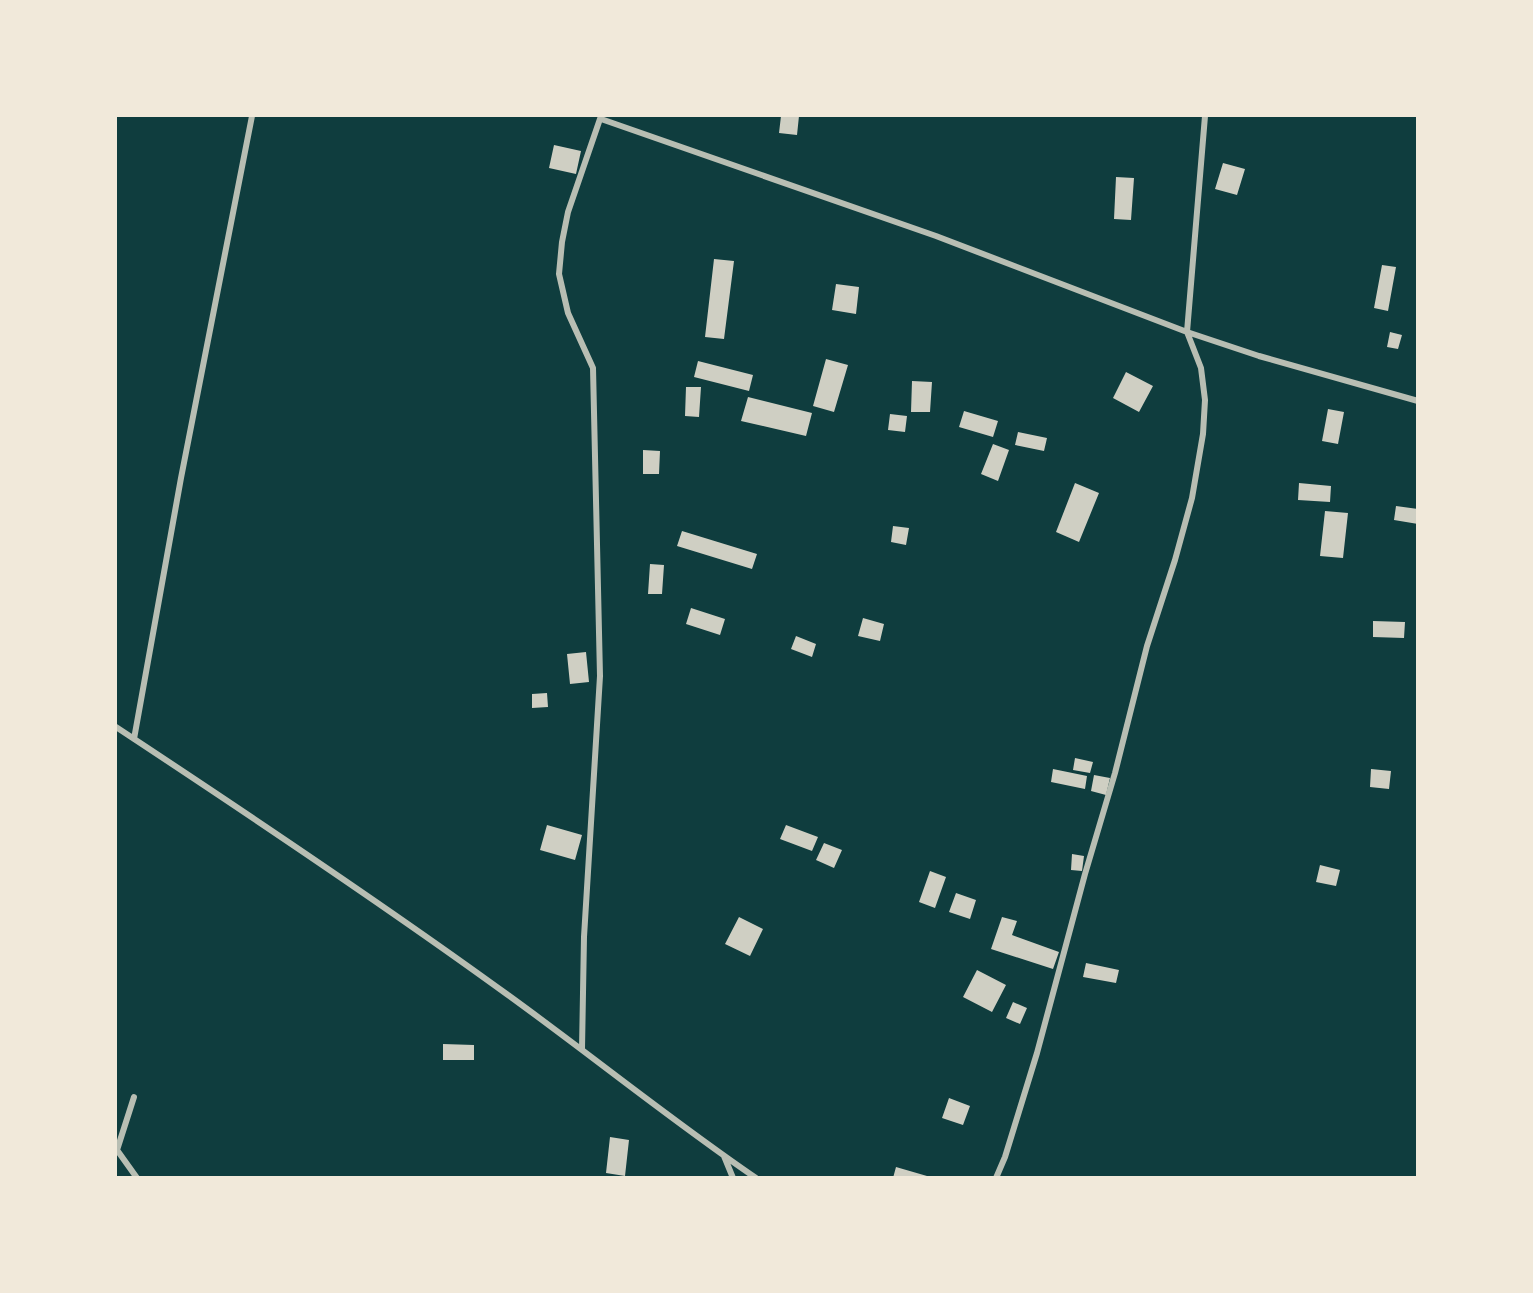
<svg xmlns="http://www.w3.org/2000/svg" width="1533" height="1293" font-family="Karla,sans-serif">
<style>
.building{fill:#cfcfc3}
.lines{fill:none;stroke-linecap:round;stroke-linejoin:round}
.minor{stroke:#b8beb3;stroke-width:6}
</style>
<rect width="100%" height="100%" fill="#0f3d3e"/>
<!-- building -->
<path class="building" d="M781 116H799L797 135 779 133Z
M554 145 581 151 576 174 549 168Z
M1223 163 1245 169 1237 195 1215 189Z
M1116 177 1134 178 1131 220 1114 219Z
M714 259 734 261 724 339 705 337Z
M1382 265 1396 267 1388 311 1374 308Z
M836 284 859 287 856 314 832 310Z
M1390 332 1402 335 1398 349 1387 347Z
M826 359 848 365 834 412 813 406Z
M698 361 753 375 749 391 694 377Z
M1126 372 1153 386 1139 412 1113 398Z
M912 381 932 382 930 412H911Z
M686 387H701L699 417 685 416Z
M748 397 812 413 806 436 741 421Z
M1328 409 1344 412 1338 444 1322 441Z
M964 411 998 421 993 437 959 427Z
M890 414 907 416 905 432 888 430Z
M1018 432 1047 438 1044 451 1015 445Z
M993 444 1009 450 998 481 981 474Z
M643 450 660 451 659 474H643Z
M1075 483 1099 493 1079 542 1056 532Z
M1299 483 1331 486 1330 502 1298 500Z
M1396 506 1418 509V524L1394 520Z
M1325 511 1348 513 1343 558 1320 556Z
M893 526 909 528 906 545 891 542Z
M682 531 757 554 752 569 677 546Z
M650 564 664 565 662 594H648Z
M691 608 725 619 720 635 686 624Z
M863 618 884 624 880 641 858 636Z
M1373 621 1405 622 1404 638 1373 637Z
M796 636 816 644 812 657 791 649Z
M586 652 589 682 570 684 567 654Z
M547 693 548 707 532 708V694Z
M1075 758 1093 762 1090 773 1073 770Z
M1053 769 1087 776 1085 789 1051 782Z
M1371 769 1391 771 1389 789 1370 787Z
M1094 775 1110 778 1106 795 1091 791Z
M547 825 582 835 575 860 540 850Z
M786 825 818 837 812 851 780 839Z
M824 843 842 850 834 868 816 860Z
M1072 854 1084 856 1082 871 1071 870Z
M1320 865 1340 870 1336 886 1316 882Z
M930 871 946 877 935 908 919 902Z
M956 893 976 900 970 919 949 912Z
M739 917 763 929 750 956 725 944Z
M1002 917 1017 921 1012 935 1059 952 1053 969 991 949Z
M1086 963 1119 970 1116 983 1083 977Z
M977 970 1006 985 992 1012 963 997Z
M1013 1002 1027 1008 1020 1024 1006 1018Z
M443 1044 474 1045V1060H443Z
M949 1098 970 1106 963 1125 942 1118Z
M610 1137 629 1140 625 1176 606 1173Z
M896 1167 927 1176V1178H893Z"/>
<g class="lines">
<!-- minor -->
<path class="minor" d="M601 119 936 236 1187 332 1259 356 1418 401
M116 727C248 814 380 902 508 995 591 1055 671 1120 756 1178
M134 739 181 478 252 116
M582 1049 584 937 600 676 593 368 568 313 559 274 562 242 568 212 601 116
M134 1097 117 1150 137 1178
M724 1156 733 1178
M996 1178 1005 1157 1037 1053 1085 874 1115 773 1147 646 1175 560 1192 498 1203 434 1205 400 1201 368 1187 332 1205 116"/>
</g>
<!-- border -->
<rect width="1533" height="1293" fill="none" stroke="#f1e9da" stroke-width="234"/>
</svg>
